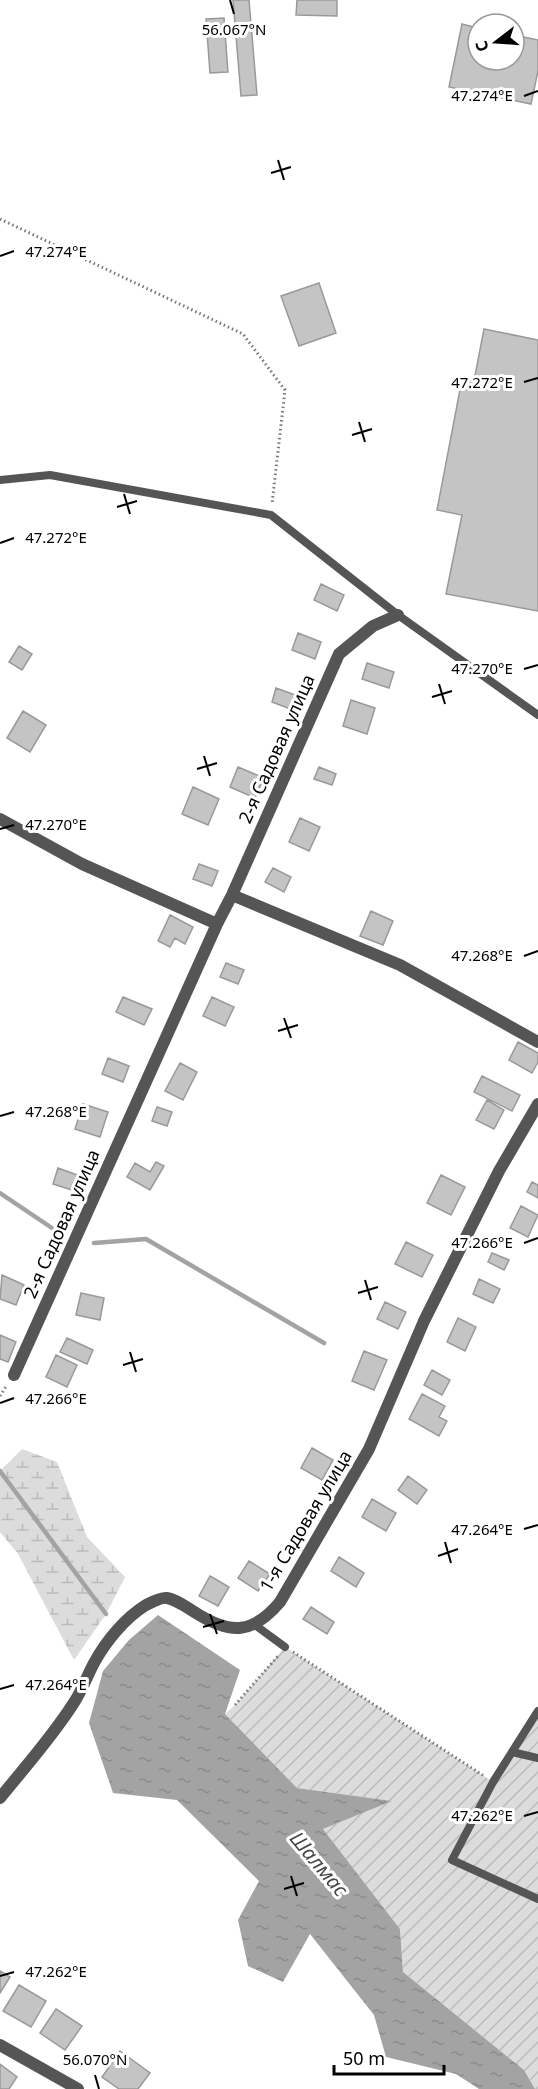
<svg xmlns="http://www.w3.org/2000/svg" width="538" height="2089" font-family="'Noto Sans',sans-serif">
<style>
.wetland{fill:url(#wetland-marsh)}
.garden{fill:url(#garden-furrows)}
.water{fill:url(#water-ripples)}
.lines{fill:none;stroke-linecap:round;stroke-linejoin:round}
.stream{stroke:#a3a3a3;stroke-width:4.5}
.building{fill:#c4c4c4;stroke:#999;stroke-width:1.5}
.path{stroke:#777;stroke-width:3;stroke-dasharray:1.5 3;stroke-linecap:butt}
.lane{stroke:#555;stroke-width:8}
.street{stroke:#555;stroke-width:12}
.ticks{fill:none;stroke:#000;stroke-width:2}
.labels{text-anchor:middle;stroke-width:6;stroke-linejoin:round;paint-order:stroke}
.street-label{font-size:18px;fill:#000;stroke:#fff}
.water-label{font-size:20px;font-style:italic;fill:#444;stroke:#fff}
.ticks-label{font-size:15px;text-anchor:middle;fill:#000;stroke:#fff;stroke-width:6;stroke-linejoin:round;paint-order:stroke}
</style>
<defs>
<pattern id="wetland-marsh" width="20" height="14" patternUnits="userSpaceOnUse" patternTransform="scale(1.5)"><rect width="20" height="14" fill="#dcdcdc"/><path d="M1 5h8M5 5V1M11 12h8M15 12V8" fill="none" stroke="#bbb"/></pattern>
<pattern id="garden-furrows" width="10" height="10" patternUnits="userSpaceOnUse" patternTransform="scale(1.5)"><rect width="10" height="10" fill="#dcdcdc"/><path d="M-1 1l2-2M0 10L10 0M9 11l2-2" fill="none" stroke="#bbb"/></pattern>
<pattern id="water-ripples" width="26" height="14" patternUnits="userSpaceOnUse" patternTransform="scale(1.5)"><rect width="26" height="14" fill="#a3a3a3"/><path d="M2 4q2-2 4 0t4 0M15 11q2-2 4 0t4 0" fill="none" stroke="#8b8b8b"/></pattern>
</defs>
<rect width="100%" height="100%" fill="#fff"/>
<!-- wetland -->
<path class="wetland" d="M22 1449 57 1462 87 1537 125 1577 106 1614 74 1660 18 1554 0 1532V1471Z"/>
<!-- garden -->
<path class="garden" d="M285 1647 493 1782 538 1711V2089H535L524 2070 403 1972 400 1929 323 1829 391 1801 297 1788 225 1714 235 1705Z"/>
<!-- water -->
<path class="water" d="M158 1615 240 1670 225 1714 297 1788 392 1801 323 1829 400 1929 403 1972 524 2070 535 2089H479L456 2074 386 2057 374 2015 310 1934 283 1982 248 1966 238 1920 259 1881 177 1800 113 1793 89 1723 103 1671 129 1640Z"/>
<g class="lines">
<!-- stream -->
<path class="stream" d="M0 1193 52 1228
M94 1243 146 1239 324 1343
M0 1471 106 1614"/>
</g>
<!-- building -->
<path class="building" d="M233 0H249L257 95 241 96Z
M297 0H337V16L296 15Z
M224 18 228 72 210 73 206 19Z
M462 24 478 28V60H514V35L538 40V71L531 104 449 87Z
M319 283 336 333 299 346 281 296Z
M484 329 538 340V611L446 594 462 515 437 510 462 379 474 381Z
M321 584 344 595 337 611 314 600Z
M298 633 321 642 315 659 292 650Z
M19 646 32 654 22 670 9 662Z
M367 663 394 672 389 688 362 679Z
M276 688 298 696 293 710 272 702Z
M351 700 375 708 367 734 343 726Z
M23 711 46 725 30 752 7 738Z
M238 767 264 778 255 798 230 787Z
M319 767 336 774 332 785 314 779Z
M193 787 219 799 208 825 182 814Z
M300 818 320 827 309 851 289 842Z
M199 864 218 871 212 886 193 879Z
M273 868 291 877 284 892 265 882Z
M371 911 393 921 383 945 360 936Z
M170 915 193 927 185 944 175 938 170 947 158 941Z
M226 963 244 970 238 984 220 977Z
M123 997 152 1009 144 1025 116 1012Z
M212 997 234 1007 225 1026 203 1016Z
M518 1042 538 1053V1062L532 1073 509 1060Z
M108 1058 129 1066 123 1082 102 1074Z
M180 1063 197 1072 183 1100 165 1091Z
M482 1076 520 1095 512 1111 474 1092Z
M487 1100 504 1110 494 1129 476 1120Z
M83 1104 108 1112 100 1137 75 1129Z
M157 1107 172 1112 167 1126 152 1121Z
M156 1162 164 1166 150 1190 127 1177 135 1163 150 1172Z
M58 1168 80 1176 75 1191 53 1184Z
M441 1175 465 1187 451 1215 427 1203Z
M532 1182 538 1185V1198L527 1192Z
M521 1206 538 1215 528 1237 510 1228Z
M406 1242 433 1255 422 1277 395 1264Z
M492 1253 509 1260 504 1270 488 1262Z
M2 1275 24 1285 16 1305 0 1299Z
M479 1279 500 1289 493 1303 473 1294Z
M81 1293 104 1298 100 1320 76 1315Z
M385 1302 406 1312 398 1329 377 1319Z
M458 1318 476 1327 465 1351 447 1342Z
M0 1335 16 1342 8 1362 0 1359Z
M67 1338 93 1350 87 1364 60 1352Z
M364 1351 387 1360 374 1390 352 1381Z
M56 1355 77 1365 67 1387 46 1377Z
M432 1370 450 1380 442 1395 424 1385Z
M422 1394 445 1406 439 1417 447 1421 439 1436 409 1419Z
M312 1448 333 1460 322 1480 301 1468Z
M408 1476 427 1490 417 1504 398 1490Z
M372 1499 396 1513 386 1531 362 1517Z
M339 1557 364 1573 356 1587 331 1571Z
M249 1561 270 1574 258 1591 238 1578Z
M210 1576 229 1587 218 1606 199 1596Z
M311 1607 334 1622 327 1634 303 1619Z
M0 1971 10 1977 0 1993Z
M19 1985 46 2001 31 2027 3 2011Z
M56 2009 82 2026 65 2050 40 2033Z
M120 2051 150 2073 138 2089H119L102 2077Z
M0 2064 17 2077 9 2089H0Z"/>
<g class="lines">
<!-- path -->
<path class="path" d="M0 219 243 334 285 390 272 504
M0 1396 7 1385
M293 1652 484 1776
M235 1705 279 1655"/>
<!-- lane -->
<path class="lane" d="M0 480 50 475 271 515 398 615 538 715
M255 1625 285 1647
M538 1711 493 1782 452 1860 538 1899
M512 1752 538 1758"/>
<!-- street -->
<path class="street" d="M0 819 82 864 217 924
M232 895 400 965 538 1042
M14 1375 217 924 232 895 339 654 373 626 398 615
M0 1798C25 1767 52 1737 73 1704 82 1691 87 1676 94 1663 106 1641 125 1618 146 1605 152 1602 161 1597 167 1598 178 1600 187 1608 196 1613 231 1635 253 1634 280 1602L369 1449 424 1321 499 1171 538 1104
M0 2045 78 2089"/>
</g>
<!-- ticks -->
<path class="ticks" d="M230 0 234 14M524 96 538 91M278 160 284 180M271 173 291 167M0 256 14 251M524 382 538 378M359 422 365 442M352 435 372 429M124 494 130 514M117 507 137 501M0 543 14 538M524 669 538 665M439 684 445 704M432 697 452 691M204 756 210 776M197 769 217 763M0 829 14 825M524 956 538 951M284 1018 291 1038M278 1031 298 1025M0 1116 14 1112M524 1243 538 1238M365 1280 371 1300M358 1293 378 1287M130 1352 136 1372M123 1365 143 1359M0 1403 14 1398M524 1529 538 1525M445 1542 451 1563M438 1556 458 1549M210 1614 217 1634M203 1627 224 1621M0 1689 14 1685M524 1816 538 1812M291 1876 297 1896M284 1889 304 1883M0 1976 14 1972M95 2075 99 2089"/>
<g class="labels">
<!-- street labels -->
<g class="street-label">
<text transform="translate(277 749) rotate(-66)" y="6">2-я Садовая улица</text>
<text transform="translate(62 1224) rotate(-66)" y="6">2-я Садовая улица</text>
<text transform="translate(306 1521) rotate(-59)" y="6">1-я Садовая улица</text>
</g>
<!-- water labels -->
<g class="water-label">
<text transform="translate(319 1864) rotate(50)" y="7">Шалмас</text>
</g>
</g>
<g class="ticks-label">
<text x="234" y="35">56.067°N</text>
<text x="482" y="101">47.274°E</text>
<text x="56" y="257">47.274°E</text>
<text x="482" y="388">47.272°E</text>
<text x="56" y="543">47.272°E</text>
<text x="482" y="674">47.270°E</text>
<text x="56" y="830">47.270°E</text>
<text x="482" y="961">47.268°E</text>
<text x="56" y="1117">47.268°E</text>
<text x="482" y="1248">47.266°E</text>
<text x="56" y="1404">47.266°E</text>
<text x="482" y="1535">47.264°E</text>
<text x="56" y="1690">47.264°E</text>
<text x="482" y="1821">47.262°E</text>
<text x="56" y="1977">47.262°E</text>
<text x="95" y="2065">56.070°N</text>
</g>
<!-- north arrow -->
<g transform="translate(496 42) rotate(253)"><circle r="28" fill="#ffffff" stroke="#999999" stroke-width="1.5"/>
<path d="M0-4.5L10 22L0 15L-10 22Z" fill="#000000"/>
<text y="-9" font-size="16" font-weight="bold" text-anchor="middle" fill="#000000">С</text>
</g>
<!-- scale -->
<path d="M334 2065v9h110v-9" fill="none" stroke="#000000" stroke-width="3"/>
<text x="343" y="2065" font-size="18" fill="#000000" stroke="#ffffff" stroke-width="4.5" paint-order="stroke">50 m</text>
</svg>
